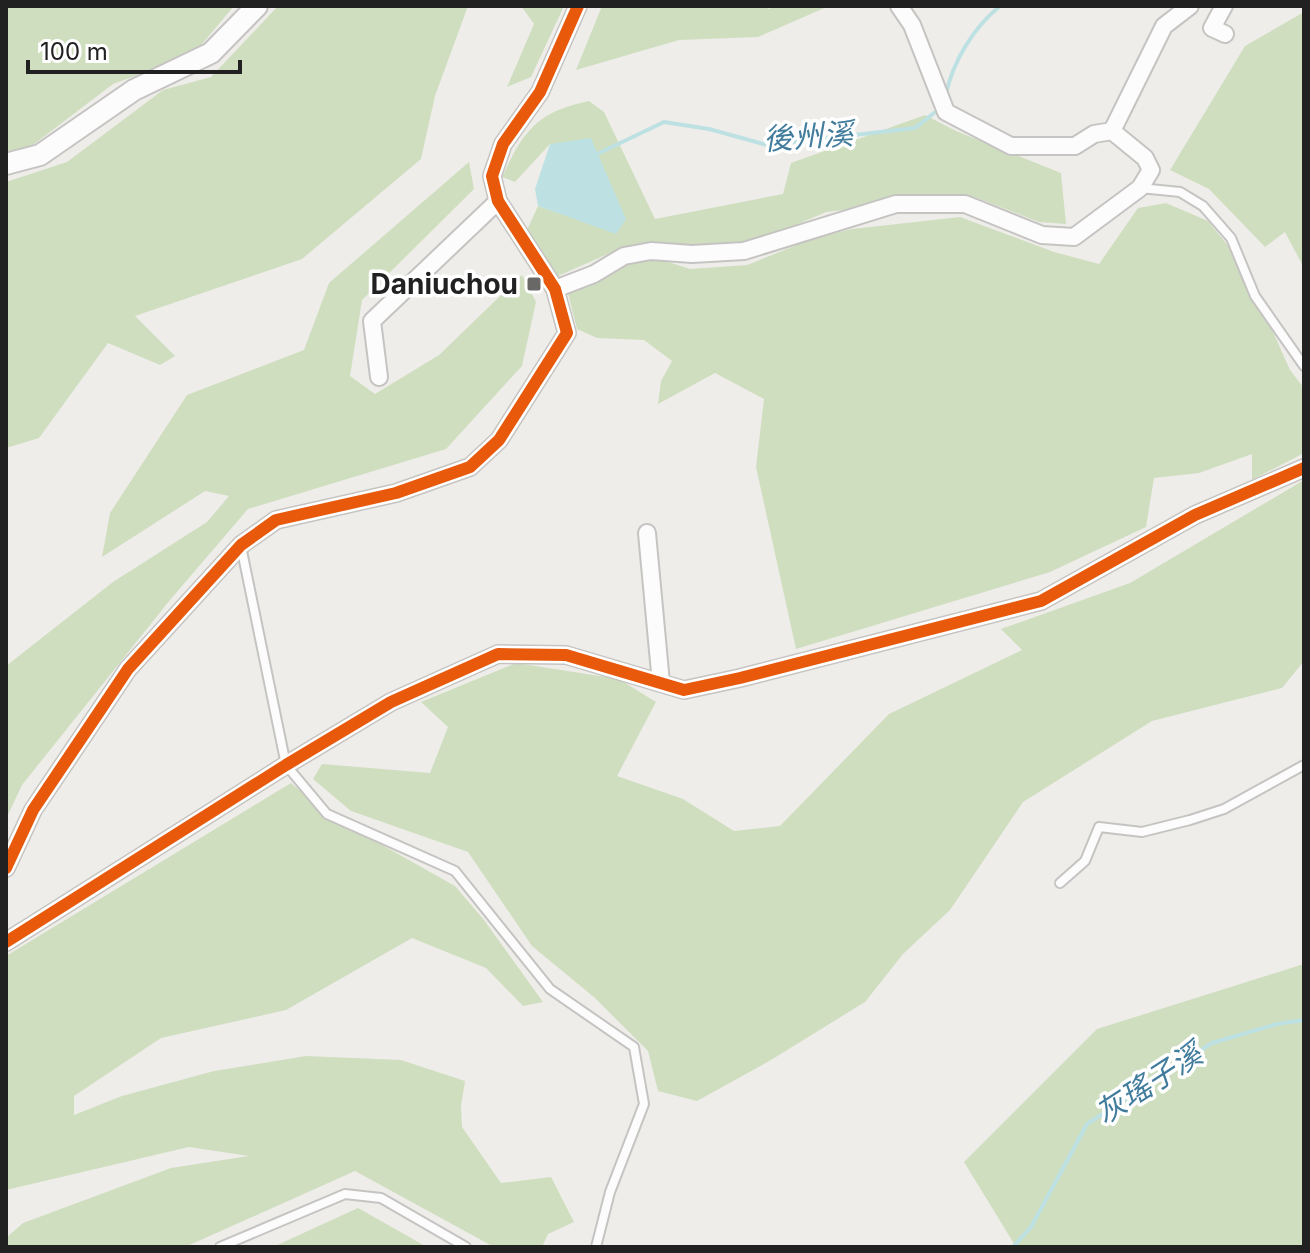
<svg xmlns="http://www.w3.org/2000/svg" width="1310" height="1253" font-family="Inter,'Noto Sans TC',sans-serif">
<style>
.forest{fill:#cfdebf}
.water{fill:#bde1e2}
.lines{fill:none;stroke-linecap:round;stroke-linejoin:round}
.stream{stroke:#bde1e2;stroke-width:4}
.service-casing{stroke:#c5c4c2;stroke-width:12}
.minor-casing{stroke:#c5c4c2;stroke-width:20}
.tertiary-casing{stroke:#c5c4c2;stroke-width:24}
.service{stroke:#fdfcfc;stroke-width:8}
.minor{stroke:#fdfcfc;stroke-width:16}
.tertiary{stroke:#fdfcfc;stroke-width:20}
.cycleway-casing{stroke:#fff;stroke-width:17}
.cycleway{stroke:#e8590c;stroke-width:12}
.poi-dot{fill:#696867;stroke:#fff;stroke-width:3}
.labels{text-anchor:middle;stroke-width:7;stroke-linejoin:round;paint-order:stroke}
.poi-label{font-size:28px;font-weight:bold;fill:#212121;stroke:#fff;text-anchor:end}
.water-label{font-size:30px;font-style:italic;fill:#417c9c;stroke:#fff}
</style>
<rect width="100%" height="100%" fill="#efedea"/>
<!-- forest -->
<path class="forest" d="M6 6H234L192 56 113 84 29 148 6 155Z
M278 6H468L435 96 421 159 302 259 135 316 175 356 160 365 108 343 39 438 6 448V182L67 162 163 90 211 77Z
M521 6H564L531 77 507 87 534 24Z
M602 6H764L769 9 774 6H829L758 37 679 40 576 70Z
M1304 12V268L1285 232 1265 247 1209 189 1170 170 1245 46Z
M589 101 604 112 655 219 783 194 791 163 925 115 956 131 1061 173 1066 224 1039 222 972 196 826 212 749 245 696 248 651 245 610 253 558 276 526 232 538 206 564 215 550 144 515 182 502 177C524 130 537 112 589 101Z
M469 162 474 189 362 300 350 376 375 394 439 355 522 275 536 302 522 366 446 449 248 509 170 600 22 785 6 819V666L113 582 207 522 229 496 205 491 102 557 110 513 187 395 304 350 329 283Z
M1166 203 1208 221 1243 264 1290 370 1304 388V453L1252 480V454L1199 473 1154 478 1146 527 1050 572 796 649 756 467 764 399 715 373 658 404 661 381 672 361 644 340 597 338 577 329 568 293 610 270 647 255 690 269 747 265 814 238 852 229 960 217 1054 252 1099 264 1138 208Z
M1304 480V661L1282 688 1152 721 1023 802 950 910 903 954 865 1002 771 1060 697 1101 658 1091 648 1051 595 998 532 946 468 852 351 811 313 779 322 764 430 773 448 727 421 702 516 663 619 679 656 702 617 776 683 799 734 831 780 826 889 714 1022 650 1001 629 1130 583Z
M291 783 327 814 455 886 484 920 543 1002 523 1006 486 968 412 938 286 1010 161 1038 74 1096V1115L122 1096 214 1071 306 1056 401 1060 465 1081 461 1106 462 1127 501 1183 551 1177 574 1222 548 1234 542 1247H494L355 1171 185 1247H6V1238L23 1223 171 1168 249 1156 189 1147 6 1190V956Z
M1304 964V1247H1016L964 1162 1097 1029Z
M358 1208 427 1247H272L275 1246Z"/>
<!-- water -->
<path class="water" d="M591 138 626 219 616 234 538 206 535 189 550 144Z"/>
<g class="lines">
<!-- stream -->
<path class="stream" d="M946 94C953 61 974 27 1000 6
M593 156 664 122 709 129 767 145 915 128 934 113
M1013 1247 1031 1227 1087 1124 1212 1043 1277 1024 1304 1020"/>
<defs>
<path id="service" d="M1140 188 1180 192 1203 206 1231 238 1255 296 1304 366
M241 546 286 765 327 814 455 871 550 989 634 1047 644 1104 610 1192 596 1247
M1060 883 1085 861 1099 827 1142 832 1190 820 1224 809 1304 765
M220 1247 345 1194 381 1198 466 1247"/>
<path id="minor" d="M1224 6 1212 28 1225 34
M1112 131 1164 26 1190 6
M555 289 594 274 624 256 651 251 692 254 744 251 896 204H965L1042 235 1074 237 1140 188 1151 170 1145 158 1112 131 1094 134 1075 146H1011L946 112 912 25 899 6
M379 377 372 321 498 201
M647 533 661 683
M6 868 33 810 128 669 241 545 276 520 396 493 470 467 499 440 567 333 555 289 498 201 492 176 503 144 540 92 578 6
M6 942 286 765 391 702 498 654 566 655 684 690 740 678 1041 601 1195 515 1304 468"/>
<path id="tertiary" d="M6 164 40 155 134 90 211 53 257 6"/>
</defs>
<!-- service casing -->
<use href="#service" class="service-casing"/>
<!-- minor casing -->
<use href="#minor" class="minor-casing"/>
<!-- tertiary casing -->
<use href="#tertiary" class="tertiary-casing"/>
<!-- service -->
<use href="#service" class="service"/>
<!-- minor -->
<use href="#minor" class="minor"/>
<!-- tertiary -->
<use href="#tertiary" class="tertiary"/>
<defs>
<path id="cycleway" d="M6 868 33 810 128 669 241 545 276 520 396 493 470 467 499 440 567 333 555 289 498 201 492 176 503 144 540 92 578 6
M6 942 286 765 391 702 498 654 566 655 684 690 740 678 1041 601 1195 515 1304 468"/>
</defs>
<!-- cycleway casing -->
<use href="#cycleway" class="cycleway-casing"/>
<!-- cycleway -->
<use href="#cycleway" class="cycleway"/>
</g>
<!-- markers -->
<rect class="poi-dot" x="526" y="276" width="16" height="16" rx="4"/>
<g class="labels">
<!-- poi labels -->
<g class="poi-label">
<text x="518" y="294">Daniuchou</text>
</g>
<!-- water labels -->
<g class="water-label">
<text transform="translate(808 137) rotate(-4)" y="10">後州溪</text>
<text transform="translate(1149 1084) rotate(-33)" y="10">灰瑤子溪</text>
</g>
</g>
<!-- border -->
<rect width="1310" height="1253" fill="none" stroke="#212121" stroke-width="16"/>
<!-- scale -->
<path d="M28 60v12h212v-12" fill="none" stroke="#212121" stroke-width="4"/>
<text x="40" y="60" font-size="24" fill="#212121" stroke="#ffffff" stroke-width="6" paint-order="stroke">100 m</text>
</svg>
